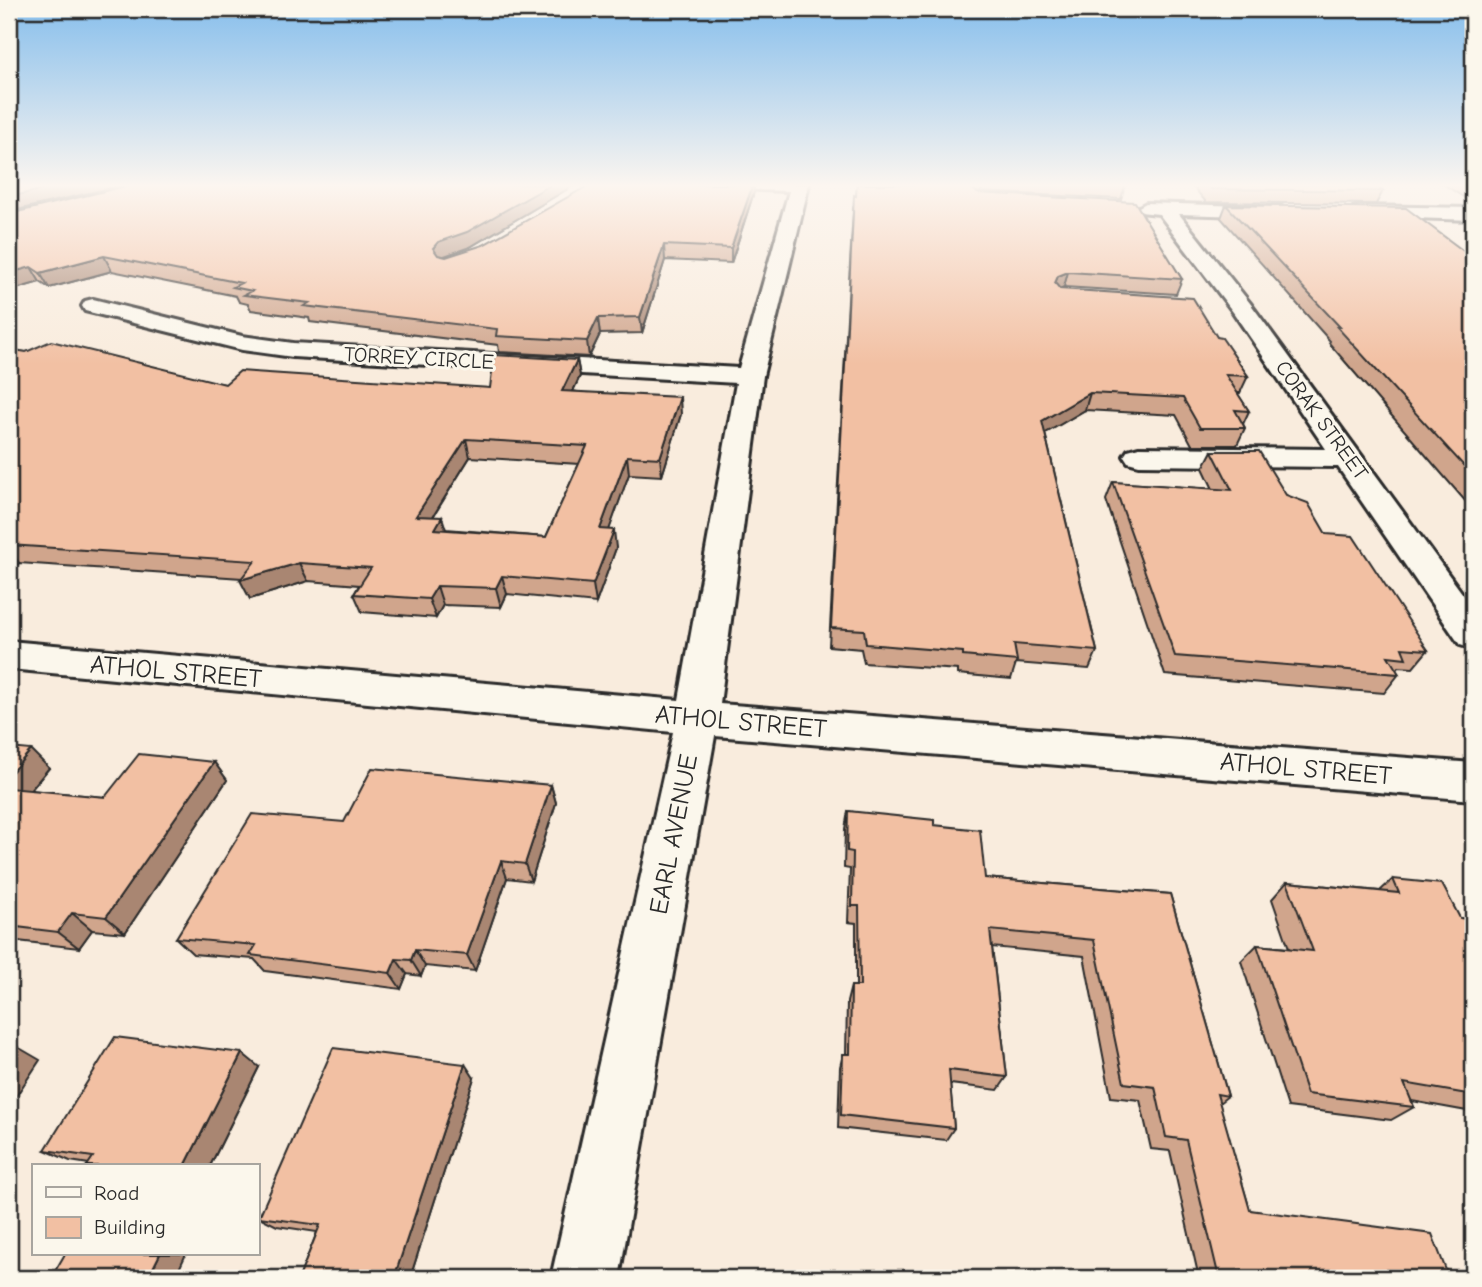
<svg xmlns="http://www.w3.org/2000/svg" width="1482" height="1287" font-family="'Comic Neue',sans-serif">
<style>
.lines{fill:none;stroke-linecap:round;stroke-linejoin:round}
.minor-casing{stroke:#2b2b2b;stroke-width:6}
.minor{fill:#fbf7ec;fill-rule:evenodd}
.wall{fill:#d0a58c;stroke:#2b2b2b;stroke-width:2;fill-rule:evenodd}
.shaded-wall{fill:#a98672;stroke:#2b2b2b;stroke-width:2}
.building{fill:#f2c0a3;stroke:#2b2b2b;stroke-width:2;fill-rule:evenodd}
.labels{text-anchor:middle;stroke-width:6;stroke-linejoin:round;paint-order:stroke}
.far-street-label{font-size:21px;fill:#2b2b2b;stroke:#fbf7ec}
.street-label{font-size:26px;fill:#2b2b2b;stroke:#fbf7ec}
</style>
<rect width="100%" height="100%" fill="#f9ecdd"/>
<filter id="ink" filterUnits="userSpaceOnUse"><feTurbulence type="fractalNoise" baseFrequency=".0143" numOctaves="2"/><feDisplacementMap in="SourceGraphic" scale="14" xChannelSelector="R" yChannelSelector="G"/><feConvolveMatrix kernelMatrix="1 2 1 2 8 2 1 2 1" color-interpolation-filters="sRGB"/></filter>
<g filter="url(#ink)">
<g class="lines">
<defs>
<path id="minor" d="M728 184H809L763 376 720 704 1473 763V800L715 736 619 1278H551L673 732 9 669V641L679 700 736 383 293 357 242 350 85 311 82 306 85 301 93 299 242 336 293 343 739 368 789 191 737 189Z
M1146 203 1282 207 1284 211 1275 217 1179 214 1250 303 1473 608V649L1460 645 1338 467 1139 465 1128 462 1124 456 1128 450 1139 447 1326 449 1233 312 1159 214 1140 212 1137 208Z
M1360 206 1473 208V220L1353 216 1351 212 1353 208Z"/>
</defs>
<!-- minor casing -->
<use href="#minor" class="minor-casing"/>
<!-- minor -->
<use href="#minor" class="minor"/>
</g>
<!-- wall -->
<path class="wall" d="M134 184H576L470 247 443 256 446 257 754 192 731 263 665 260 642 333 600 334 589 357 499 352 498 345 310 322 309 318 251 310 248 304 239 302 236 296 112 271 49 288 40 282 9 291V214Z
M857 184H1124L1125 186 1121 199 981 192 977 193 1182 279 1176 294 1064 287 1060 289 1217 337 1248 376 1240 393H1237L1249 411 1243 424 1245 428 1237 445H1192L1176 415 1085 410 1045 433 1097 651 1089 669 1016 663 1011 679 958 674V670L864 663 861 649 829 646 853 209 856 196Z
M1191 184H1376L1375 185 1383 191 1376 204 1206 202Z
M1443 184H1473V203Z
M1226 205 1473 258V510L1329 343 1330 341 1221 218Z
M9 349 26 352 225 384 490 388 577 360 580 376 573 391 681 414 662 476 629 474 609 529 616 548 596 603 507 594 501 607 443 605 436 618 362 612 354 594 359 585 308 581 250 599 242 578 19 563 9 572ZM470 457 579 464 546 537 446 529 433 517Z
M1212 451 1286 495 1428 650 1413 668 1398 667 1396 670 1399 674 1384 693 1165 675 1106 500 1113 482 1213 489 1203 468Z
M9 748 49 768 31 790 105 797 214 762 227 780 125 933 92 930 79 948 9 940Z
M551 785 556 803 531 881 507 878 475 971 425 966 421 976 407 974 401 989 265 971 254 959 193 954 176 938 344 822Z
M848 811 934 825 985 878 1170 894 1228 1096 1219 1103 1250 1210 1449 1278H1199L1170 1151 1151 1149 1140 1100 1111 1097 1084 956 992 947 1007 1077 998 1090 950 1084 954 1128 946 1140 838 1128 840 1067 843 1054H846L847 1002 851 986H856V923L848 922 850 869 844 868 845 829Z
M1393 879 1460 918 1473 920V1115L1472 1112 1412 1101 1414 1107 1391 1120 1288 1107 1241 961 1257 945 1289 948 1272 899 1287 882 1380 891Z
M259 1067 210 1166H87L89 1164 70 1161 45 1150Z
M474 1078 410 1278H299L317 1232 277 1226 259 1217Z"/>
<!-- shaded-wall -->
<path class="shaded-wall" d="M66 184H127L9 212V197Z
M552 184H576L470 247 441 257 436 263 433 248 438 242Z
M753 184H754V192L731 263V248Z
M974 184H983L981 192 973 194 972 188Z
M664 245 665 260 642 333 640 317Z
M104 256 112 271 49 288 40 273Z
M31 267 40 282 9 291V273Z
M1068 272 1064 287 1054 291 1055 283 1058 276Z
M598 318 600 334 589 357 587 341Z
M577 360 580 376 565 408 562 391Z
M1090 393 1085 410 1037 438 1042 421Z
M680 397 681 414 662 476 660 458Z
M466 439 470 457 422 534 416 516Z
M627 456 629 474 603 547 600 529Z
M442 517 448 536 435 529Z
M614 530 616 548 596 603 593 584Z
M9 550 19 563 9 572Z
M299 563 308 581 250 599 240 580Z
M502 576 507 594 501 607 496 588Z
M437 586 443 605 436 618 429 599Z
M31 750 49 768 18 805 9 796V775Z
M214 762 227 780 125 933 106 917Z
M551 785 556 803 531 881 525 864Z
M501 861 507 878 475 971 467 955Z
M72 913 92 930 79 948 58 932Z
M415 950 425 966 421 976 411 960Z
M396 959 407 974 401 989 390 973Z
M16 1046 40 1060 9 1107V1057Z
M242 1053 259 1067 210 1166H185Z
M465 1064 474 1078 410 1278H394Z
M160 1254H186L175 1278H148Z"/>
<!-- building -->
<path class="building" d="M9 184H66L9 197Z
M134 184H552L467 232 438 242 433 248 438 255 446 257 483 245 591 184H753L731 248 664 245 640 317 598 318 587 341 496 336 497 329 304 306 309 303 244 295 252 291 233 287 241 283 104 256 40 273 31 267 9 273V214Z
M857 184H974L972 188 977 193 1135 202 1182 279 1068 272 1058 276 1055 283 1060 289 1193 298 1217 337 1222 338 1248 376 1226 375 1249 411 1235 410 1245 428H1200L1183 398 1090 393 1042 421 1097 651 1014 644 1017 661 963 656V652L866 644 864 630 831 628 854 195 856 196Z
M1080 184H1124L1125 186Z
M1207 184H1373L1383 191 1211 189Z
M1226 205 1406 208 1473 258V476L1337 327H1340Z
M51 341 225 384 240 371 490 388 494 355 577 360 562 391 680 397 660 458 627 456 600 529 614 530 593 584 502 576 496 588 437 586 429 599 354 594 371 568 299 563 240 580 255 561 9 545V349L26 352ZM466 439 587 446 546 537 435 529 442 517 416 516Z
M1212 451H1259L1286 495 1308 503 1326 534 1353 536 1428 650 1402 648 1406 658 1388 656 1399 674 1175 656 1113 482 1232 490Z
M9 748 31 750 9 775Z
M139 754 214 762 106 917 72 913 58 932 9 926V788L105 797Z
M372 768 551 785 525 864 501 861 467 955 415 950 411 960 396 959 390 973 250 955 256 945 176 938 252 814 344 822Z
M848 811 934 820V825L980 830 985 878 1170 894 1228 1096 1217 1094 1250 1210 1432 1234 1449 1278H1219L1186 1140 1166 1137 1155 1087 1124 1083 1094 940 990 930 1007 1077 949 1070 954 1128 841 1115 843 1054H850L851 986H860L859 906H852L853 852 847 851Z
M1393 879 1442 884 1460 918 1473 920V1095L1404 1083 1414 1107 1307 1094 1257 945 1313 951 1287 882 1399 893Z
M115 1037 242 1053 185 1166H87L93 1157 45 1150Z
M9 1045 16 1046 9 1057Z
M333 1048 465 1064 394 1278H299L320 1225 259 1217Z
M65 1254H160L148 1278H51Z"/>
</g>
<!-- sky -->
<linearGradient id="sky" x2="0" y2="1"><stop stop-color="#86beec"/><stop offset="0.51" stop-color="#fcf6f0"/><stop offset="1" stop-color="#fcf6f0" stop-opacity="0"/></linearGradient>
<rect width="1482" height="364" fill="url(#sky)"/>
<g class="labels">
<!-- far-street labels -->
<g class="far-street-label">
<text transform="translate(419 358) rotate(3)" y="7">TORREY CIRCLE</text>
<text transform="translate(1322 420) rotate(54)" y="7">CORAK STREET</text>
</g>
<!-- street labels -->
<g class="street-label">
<text transform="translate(176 671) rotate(5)" y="9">ATHOL STREET</text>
<text transform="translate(741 721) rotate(5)" y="9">ATHOL STREET</text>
<text transform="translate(1306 768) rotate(5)" y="9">ATHOL STREET</text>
<text transform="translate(673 834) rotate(-79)" y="9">EARL AVENUE</text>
</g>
</g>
<!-- margin -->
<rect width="1482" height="1287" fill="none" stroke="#fbf7ec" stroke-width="35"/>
<rect x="18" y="18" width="1447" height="1252" fill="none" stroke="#2b2b2b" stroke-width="2.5" filter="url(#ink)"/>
<!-- legend -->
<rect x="32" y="1164" width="228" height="91" fill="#fbf7ec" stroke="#a8a59f" stroke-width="2"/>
<rect x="46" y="1187" width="35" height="10" fill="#fbf7ec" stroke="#a8a59f" stroke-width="2"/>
<text x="94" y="1200" font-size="21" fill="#2b2b2b">Road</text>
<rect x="46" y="1217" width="35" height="21" fill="#f2c0a3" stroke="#a8a59f" stroke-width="2"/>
<text x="94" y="1234" font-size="21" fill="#2b2b2b">Building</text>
</svg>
